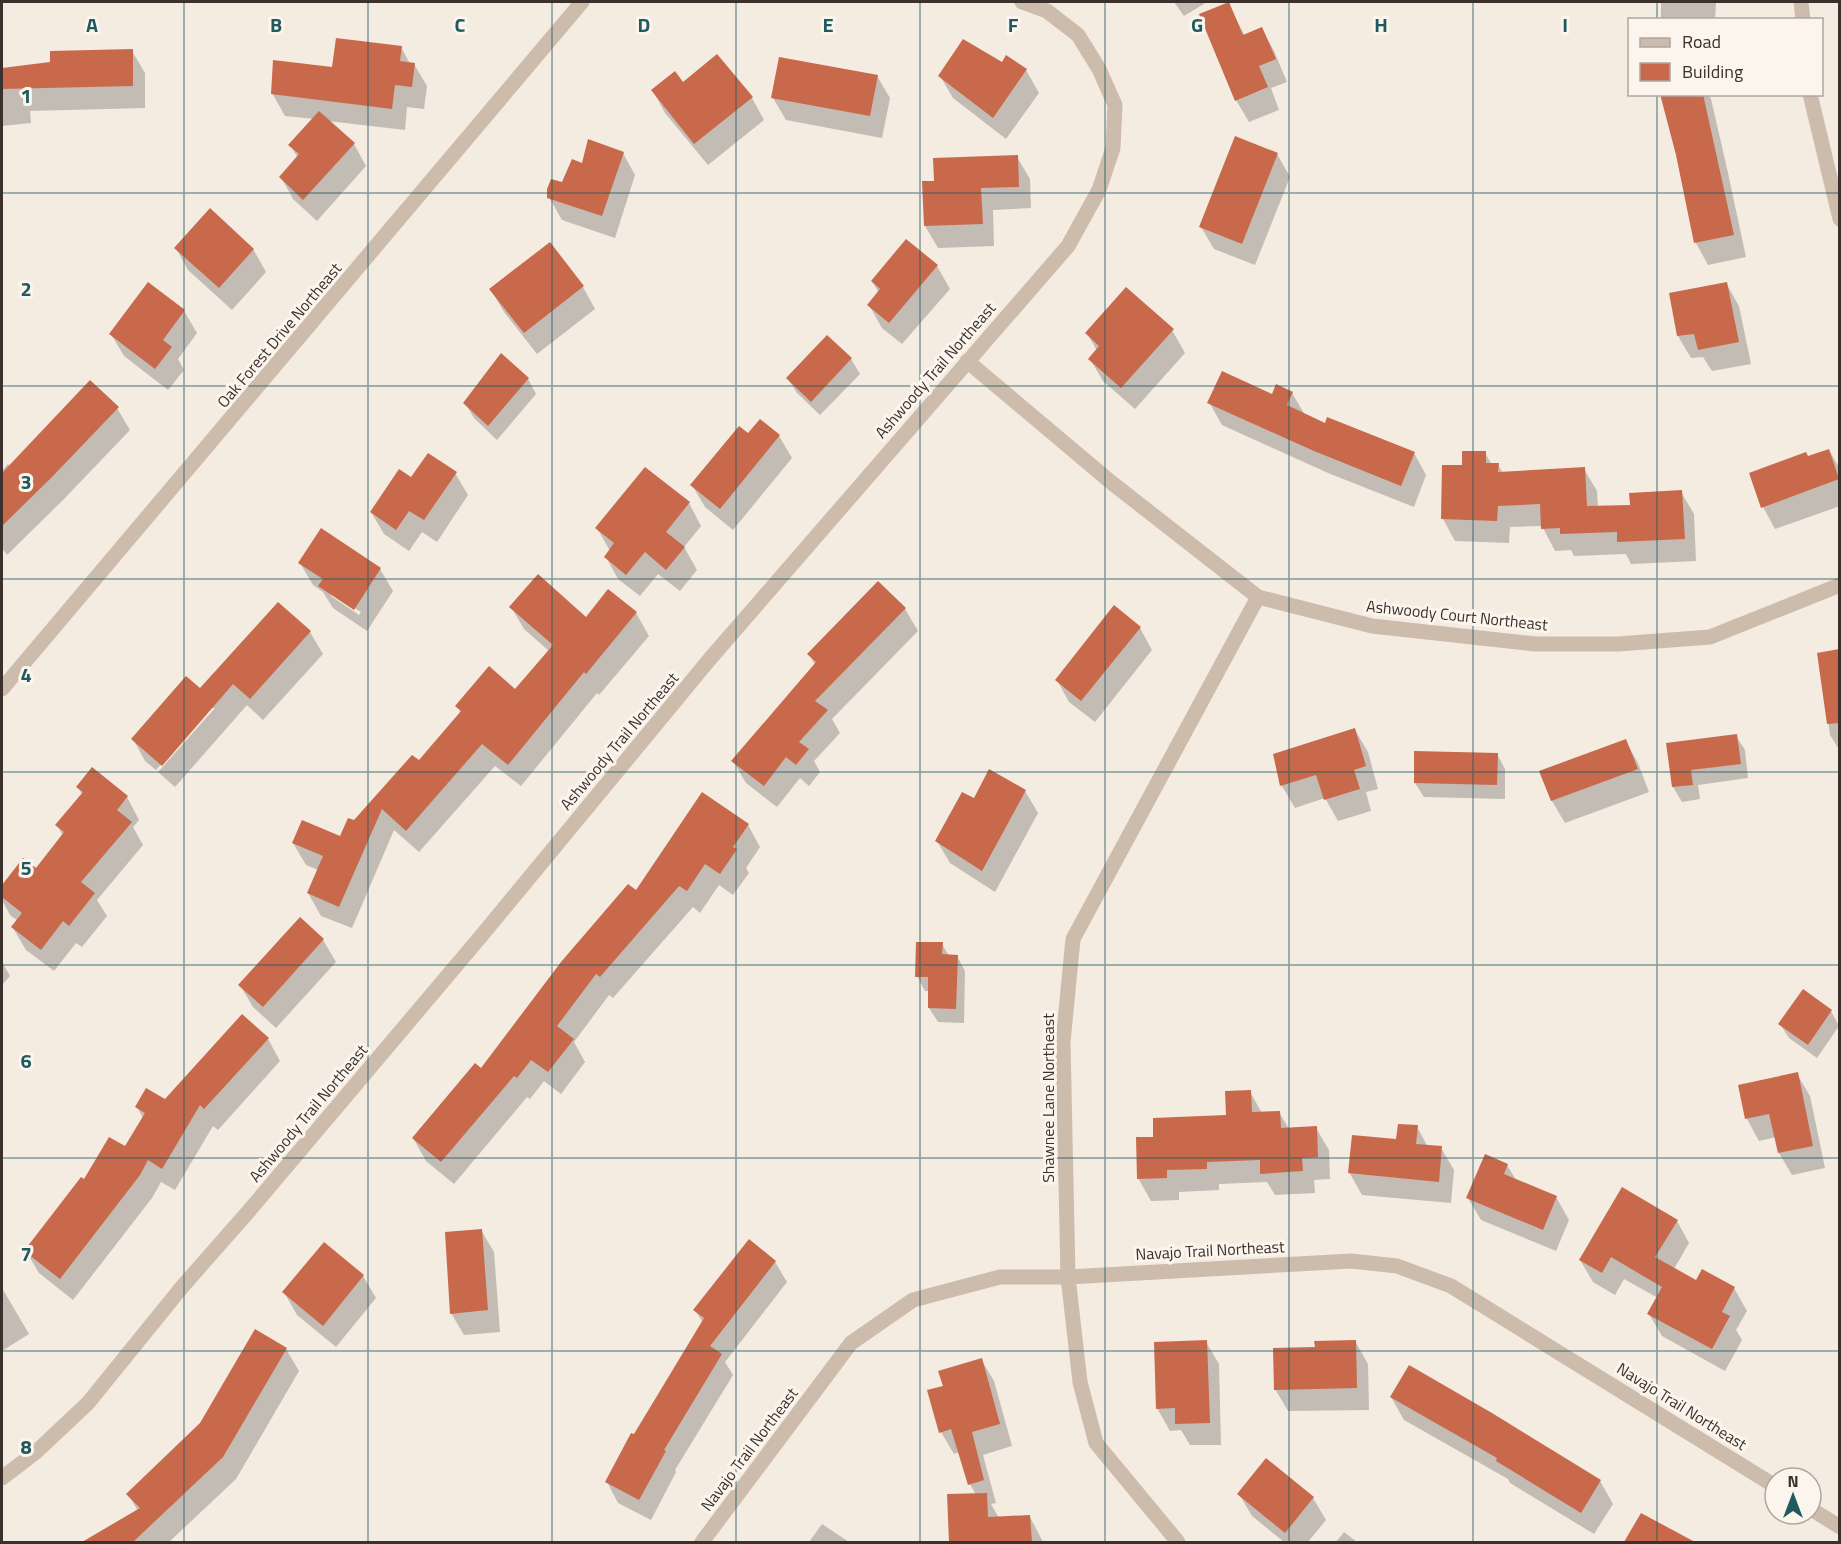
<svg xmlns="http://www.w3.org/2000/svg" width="1841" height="1544" font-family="'Titillium Web',sans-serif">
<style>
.shadow{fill:#0003;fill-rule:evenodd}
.building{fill:#c8694b}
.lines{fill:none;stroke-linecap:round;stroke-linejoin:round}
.minor{stroke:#cdbbac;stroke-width:15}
.grid{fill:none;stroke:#1f5a5e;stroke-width:1.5;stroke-opacity:0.55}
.labels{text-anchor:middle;stroke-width:6;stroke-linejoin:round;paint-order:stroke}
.street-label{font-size:16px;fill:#3b302b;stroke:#fbf5ee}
.grid-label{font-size:20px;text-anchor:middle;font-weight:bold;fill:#1f5a5e;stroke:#fbf5ee;stroke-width:6;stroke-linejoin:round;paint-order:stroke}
</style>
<rect width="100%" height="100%" fill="#f4ebe1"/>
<!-- shadow -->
<path class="shadow" d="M1174 2H1207L1184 16Z
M1661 2H1716L1715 20H1661Z
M1228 4 1245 36 1262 29 1274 51 1287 82 1271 88 1279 110 1249 122 1236 100Z
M401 47 410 64H414L427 86 424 109 407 107 405 130 328 121 354 144 366 166 317 221 293 199 281 177 298 158 290 145 314 119 285 116 272 93 333 69Z
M132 51 145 73V108L30 111 31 123 2 126V69L52 64Z
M717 56 752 98 764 120 708 165 665 113 653 91 683 84Z
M1007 58 1026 70 1039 93 1006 139 953 98 940 76 1002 64Z
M877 76 890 98 882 138 786 120 773 98Z
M1662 94H1708L1711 99 1728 173 1746 257 1708 265 1696 243 1678 155Z
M623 153 635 175 615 238 562 220 549 197 583 165Z
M1277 154 1290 177 1255 265 1214 249 1201 227Z
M1017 157 1030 179 1031 208 993 210 994 246 938 248 925 226 935 183Z
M176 248 253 249 266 272 232 310 188 270Z
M937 266 950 289 902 344 882 328 869 305 879 293 872 281Z
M1726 283 1739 306 1751 364 1712 371 1703 357 1691 358 1678 336 1671 294Z
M149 284 184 311 197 333 178 359 184 370 168 390 124 356 111 334Z
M583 287 595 309 537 354 504 312 491 290Z
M1172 330 1185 353 1135 409 1103 381 1090 359 1097 351 1087 333Z
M827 337 851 359 860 374 820 415 797 393 788 379Z
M501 355 528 379 536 394 497 440 474 418 465 403Z
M1292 393 1305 415 1326 425 1414 453 1426 475 1414 507 1328 473 1222 425 1209 402Z
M117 408 130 430 64 499 7 555 2 548V471L8 464 10 466Z
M760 421 779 436 792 458 733 530 705 507 692 485 748 435Z
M1829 450 1840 469V506L1775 529 1763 507 1808 458Z
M1485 453 1492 465H1498L1503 473 1584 469 1597 491 1598 508 1632 507 1681 492 1694 514 1696 561 1631 564 1626 554 1574 556 1571 550 1555 551 1542 526 1510 527 1509 543 1455 541 1443 519 1463 467Z
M455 473 468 495 437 542 422 532 409 551 384 534 371 512 412 479Z
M689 503 701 526 684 547 697 570 680 591 658 574 640 596 618 579 606 557 610 551 597 528Z
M300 563 380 569 393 591 367 631 333 608 323 592 313 585ZM331 593 361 612 359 615 331 596Z
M878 583 905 609 918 631 832 719 840 733 814 761 820 772 809 786 800 778 777 807 746 783 733 761 815 665 809 654Z
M608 591 636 613 649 636 599 695 597 693 521 786 495 766 419 852 394 830 352 928 321 916 308 893 318 870 306 865 293 843 341 838 355 822 419 762 461 713 457 706 515 691 549 651 524 629 511 607 586 619Z
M1140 628 1152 650 1095 722 1069 702 1057 680Z
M310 632 323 654 263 720 247 705 175 787 158 772 215 708H211L156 770 145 761 133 739 200 690Z
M1840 650V751L1830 735 1819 654Z
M1355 730 1368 752 1378 789 1366 792 1371 811 1338 821 1325 798 1295 808 1282 786 1275 755Z
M1736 736 1745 750 1748 778 1698 785 1700 799 1682 802 1673 787 1668 744Z
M1625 740 1638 763 1649 792 1565 823 1552 801 1541 771Z
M1497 754 1505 769V799L1424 797 1415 783Z
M78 787 127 797 139 820 133 827 143 845 97 900 107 916 82 947 76 943 54 971 26 950 13 928 18 921 10 915 2 900V888L23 860 36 870 63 836 57 825 82 795Z
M1025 791 1038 813 995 892 950 863 937 841 974 800Z
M748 825 760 847 746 868 749 873 733 895 719 885 700 913 693 907 613 998 609 995 574 1042 585 1062 561 1094 544 1081 530 1099 527 1097 454 1184 426 1161 413 1138 481 1070 636 892Z
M323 940 336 962 276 1028 253 1007 240 985Z
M942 944 949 956H957L965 971 964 1023 938 1022 929 1008 930 991H925L917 976Z
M2 962 10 976 2 985Z
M1831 1011 1839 1026 1817 1058 1789 1038 1780 1024Z
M268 1039 280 1061 218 1130 213 1126 175 1190 161 1182 152 1198 73 1300 39 1273 26 1251 85 1181 126 1148 143 1118 137 1107 165 1101Z
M1797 1074 1810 1096 1825 1168 1792 1175 1779 1153 1776 1137 1759 1141 1747 1119 1739 1086Z
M1250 1092 1262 1113 1279 1112 1289 1129 1316 1128 1329 1150 1330 1179 1314 1180 1315 1193 1275 1195 1267 1182 1219 1184V1190L1179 1192V1200L1151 1201 1138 1178 1155 1138 1228 1117Z
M1417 1127 1428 1147 1441 1148 1454 1170 1451 1203 1362 1195 1349 1172Z
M1507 1165 1516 1180 1556 1197 1569 1220 1556 1251 1481 1220 1468 1198Z
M1677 1221 1689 1243 1674 1269 1697 1282 1734 1288 1747 1311 1736 1330 1742 1340 1725 1371 1662 1336 1649 1314 1658 1298 1624 1279 1615 1295 1593 1282 1580 1260Z
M481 1230 494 1252 500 1332 464 1335 451 1313Z
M324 1244 363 1276 376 1298 336 1347 297 1315 284 1292Z
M775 1262 787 1282 725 1362 733 1375 675 1470 676 1472 651 1520 618 1503 607 1482 703 1323 695 1310Z
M2 1288 29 1334 2 1351Z
M1355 1341 1368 1364 1369 1410 1288 1411 1275 1389 1316 1349Z
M1206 1342 1219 1364 1221 1445H1190L1181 1430 1170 1431 1157 1408Z
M286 1349 299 1371 236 1479 169 1542H85L138 1511 128 1494Z
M981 1359 994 1381 1012 1446 983 1455 996 1503 991 1504 999 1518 1030 1517 1043 1542H950L948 1496 976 1495 970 1484 960 1452 954 1454 941 1432 945 1387Z
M1391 1397 1600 1481 1613 1504 1594 1534 1510 1483 1508 1479 1404 1420Z
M1239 1494 1313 1498 1326 1520 1308 1542H1284L1252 1516Z
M1642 1515 1692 1542H1626Z
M822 1524 849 1542H809Z
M1344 1532 1357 1542H1336Z"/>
<!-- building -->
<path class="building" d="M1229 2 1243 35 1262 27 1276 59 1259 66 1268 87 1235 101 1199 14Z
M336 38 402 46 400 61 415 63 412 87 395 85 392 109 271 94 273 60 332 67Z
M963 39 1002 62 1006 55 1027 69 993 118 938 76Z
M133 49V86L2 89V68L50 62V51Z
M717 54 753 97 694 144 651 90 675 71 683 82Z
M779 57 878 75 870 116 771 98Z
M1660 94H1703L1734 235 1694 243 1676 155Z
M319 111 355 143 303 200 279 177 299 154 288 145Z
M1235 136 1278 153 1242 244 1199 227Z
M588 139 624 152 602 216 547 198V189L551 179 562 182 572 159 582 163Z
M1018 155 1019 187 981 188 983 224 924 226 922 181H934L933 158Z
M210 208 254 249 219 288 174 248Z
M906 239 938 265 889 323 867 305 880 289 871 281Z
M550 242 584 286 524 333 489 289Z
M148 282 185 310 163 340 172 347 155 369 109 334Z
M1727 282 1739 342 1698 350 1694 334 1677 336 1669 293Z
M1126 287 1174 329 1121 388 1088 359 1099 346 1085 333Z
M827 335 852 358 811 402 786 378Z
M501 353 529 378 488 426 463 403Z
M1222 371 1272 394 1276 384 1293 392 1287 405 1325 423 1327 417 1415 452 1401 486 1314 451 1207 403Z
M90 380 119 407 52 477 2 526V473Z
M760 419 780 435 720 509 690 485 739 426 748 433Z
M1829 449 1839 479 1761 508 1749 473 1806 452 1808 456Z
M1462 451H1486V463H1499L1498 472 1585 467 1587 506 1630 505 1629 493 1682 490 1685 539 1617 542V532L1560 534V528L1541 529 1540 504 1498 506 1497 521 1441 519 1442 465H1462Z
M428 453 457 472 424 520 409 511 396 530 370 512 399 469 411 477Z
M645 467 690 502 666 532 685 547 666 570 645 552 626 575 604 557 614 543 595 528Z
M321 528 381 568 354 610 318 586 323 579 298 563Z
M538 574 586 617 608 589 637 612 586 674 584 672 508 765 482 744 406 831 382 809 339 907 307 893 323 856 292 843 302 820 340 836 348 818 354 820 412 755 419 760 461 711 455 706 489 666 515 689 553 645 509 607Z
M878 581 906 608 815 701 828 710 799 742 809 749 796 765 786 757 764 786 731 761 816 662 807 654Z
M278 602 311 631 250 699 233 684 162 766 131 739 186 676 200 688Z
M1114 605 1141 627 1081 701 1055 680Z
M1839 649V723L1827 724 1817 653Z
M1355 728 1366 766 1354 770 1360 789 1324 800 1316 775 1280 786 1273 754Z
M1737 734 1741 764 1691 770 1693 785 1672 787 1666 743Z
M1626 739 1638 769 1551 801 1539 771Z
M1414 751 1498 753 1497 785 1414 783Z
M92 767 128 796 117 810 132 822 81 882 95 893 69 926 63 921 41 950 11 927 22 913 2 897V885L23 858 36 868 64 832 55 825 83 792 76 787Z
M989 769 1026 790 982 871 935 841 962 792 974 798Z
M702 792 749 824 733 847 737 849 720 874 705 864 687 891 679 886 600 977 596 974 557 1026 574 1039 548 1072 531 1060 517 1078 514 1076 441 1162 412 1138 475 1063 481 1068 561 962 628 884 636 890Z
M300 917 324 939 263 1007 238 985Z
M916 942H943L942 954 958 955 956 1009 928 1008V977H915Z
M1803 989 1832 1010 1808 1045 1778 1024Z
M242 1014 269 1038 204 1109 200 1105 162 1169 148 1160 140 1175 60 1279 24 1251 81 1177 84 1179 109 1137 125 1146 145 1113 135 1107 146 1088 165 1099Z
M1798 1072 1813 1146 1778 1153 1769 1114 1745 1119 1738 1085Z
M1251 1090 1252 1112 1280 1111 1281 1128 1317 1126 1318 1157 1302 1158 1303 1171 1260 1174V1160L1207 1162V1169L1167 1170V1178L1137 1179 1136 1137H1153V1118L1226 1115 1225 1091Z
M1398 1124 1418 1125 1416 1144 1442 1146 1439 1182 1348 1173 1352 1135 1396 1139Z
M1485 1154 1508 1164 1504 1174 1557 1196 1543 1230 1466 1198Z
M1622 1187 1678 1220 1655 1257 1696 1280 1702 1269 1735 1287 1722 1312 1730 1316 1712 1349 1647 1314 1662 1287 1611 1257 1602 1273 1579 1260Z
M482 1229 488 1310 450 1314 445 1232Z
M749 1239 776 1261 710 1346 722 1354 664 1450 666 1451 639 1500 605 1482 631 1433 634 1434 704 1318 693 1310Z
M324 1242 364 1275 323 1326 282 1292Z
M255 1329 287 1348 223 1457 133 1542H82L140 1508 126 1494 200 1423Z
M1207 1340 1210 1423 1175 1424V1408L1156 1409 1154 1342Z
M1356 1340 1357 1388 1274 1390 1273 1348 1315 1347 1314 1341Z
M982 1358 1000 1424 972 1432 984 1480 968 1485 951 1429 939 1433 927 1390 943 1386 938 1371Z
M1409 1365 1492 1413 1601 1480 1581 1513 1496 1461 1497 1458 1390 1397Z
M1266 1458 1314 1497 1285 1533 1237 1494Z
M987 1493 988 1517 1030 1515 1032 1542H949L947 1494Z
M1641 1513 1695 1542H1624Z"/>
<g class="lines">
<!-- minor -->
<path class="minor" d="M1801 2 1803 20
M1810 94 1840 219
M967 361 1112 483 1258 597 1372 626 1535 644H1618L1710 637 1840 585
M2 689 582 2
M2 1478 36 1452 88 1403 182 1287 248 1212 482 935 709 660 1068 246 1099 190 1113 148 1115 105 1099 69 1078 35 1047 11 1022 2
M1811 1509 1840 1527
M702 1542 851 1343 913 1300 1000 1277H1068L1351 1261 1397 1266 1451 1286 1775 1486
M1178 1542 1096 1443 1080 1382 1068 1277 1063 1042 1073 939 1258 597"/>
</g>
<!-- grid -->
<path class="grid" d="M184 2V1542M368 2V1542M552 2V1542M736 2V1542M920 2V1542M1105 2V1542M1289 2V1542M1473 2V1542M1657 2V20M1657 94V1542M2 193H1840M2 386H1840M2 579H1840M2 772H1840M2 965H1840M2 1158H1840M2 1351H1840"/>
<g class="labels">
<!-- street labels -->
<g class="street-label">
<text transform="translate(279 335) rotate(-50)" y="6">Oak Forest Drive Northeast</text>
<text transform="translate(935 370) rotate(-49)" y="6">Ashwoody Trail Northeast</text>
<text transform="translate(1457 615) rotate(6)" y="6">Ashwoody Court Northeast</text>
<text transform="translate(619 741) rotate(-50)" y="6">Ashwoody Trail Northeast</text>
<text transform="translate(1048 1098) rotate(-90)" y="6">Shawnee Lane Northeast</text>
<text transform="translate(308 1113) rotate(-50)" y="6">Ashwoody Trail Northeast</text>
<text transform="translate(1210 1250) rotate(-3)" y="6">Navajo Trail Northeast</text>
<text transform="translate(1682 1406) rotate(32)" y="6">Navajo Trail Northeast</text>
<text transform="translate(749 1449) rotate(-53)" y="6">Navajo Trail Northeast</text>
</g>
</g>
<g class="grid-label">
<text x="92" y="32">A</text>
<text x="276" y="32">B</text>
<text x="460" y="32">C</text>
<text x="644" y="32">D</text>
<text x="828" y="32">E</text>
<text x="1013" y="32">F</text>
<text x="1197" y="32">G</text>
<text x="1381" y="32">H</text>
<text x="1565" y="32">I</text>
<text x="26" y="103">1</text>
<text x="26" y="296">2</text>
<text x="26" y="489">3</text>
<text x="26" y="682">4</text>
<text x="26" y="875">5</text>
<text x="26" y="1068">6</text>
<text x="26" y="1261">7</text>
<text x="26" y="1454">8</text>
</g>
<!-- border -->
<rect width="1841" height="1544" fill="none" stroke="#3b302b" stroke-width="6"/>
<!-- legend -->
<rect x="1628" y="18" width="195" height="78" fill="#fbf5ee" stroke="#aea6a0" stroke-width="1.5"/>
<rect x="1640" y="38" width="30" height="9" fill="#cdbbac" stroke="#aea6a0" stroke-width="1.5"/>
<text x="1682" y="48" font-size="18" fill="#3b302b">Road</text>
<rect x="1640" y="63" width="30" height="18" fill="#c8694b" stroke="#aea6a0" stroke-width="1.5"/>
<text x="1682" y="78" font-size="18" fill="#3b302b">Building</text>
<!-- north arrow -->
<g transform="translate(1793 1496)"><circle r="28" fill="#fbf5ee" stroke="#aea6a0" stroke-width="1.5"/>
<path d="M0-4.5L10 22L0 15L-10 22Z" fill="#1f5a5e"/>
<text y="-9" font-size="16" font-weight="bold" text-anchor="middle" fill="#3b302b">N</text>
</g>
</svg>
